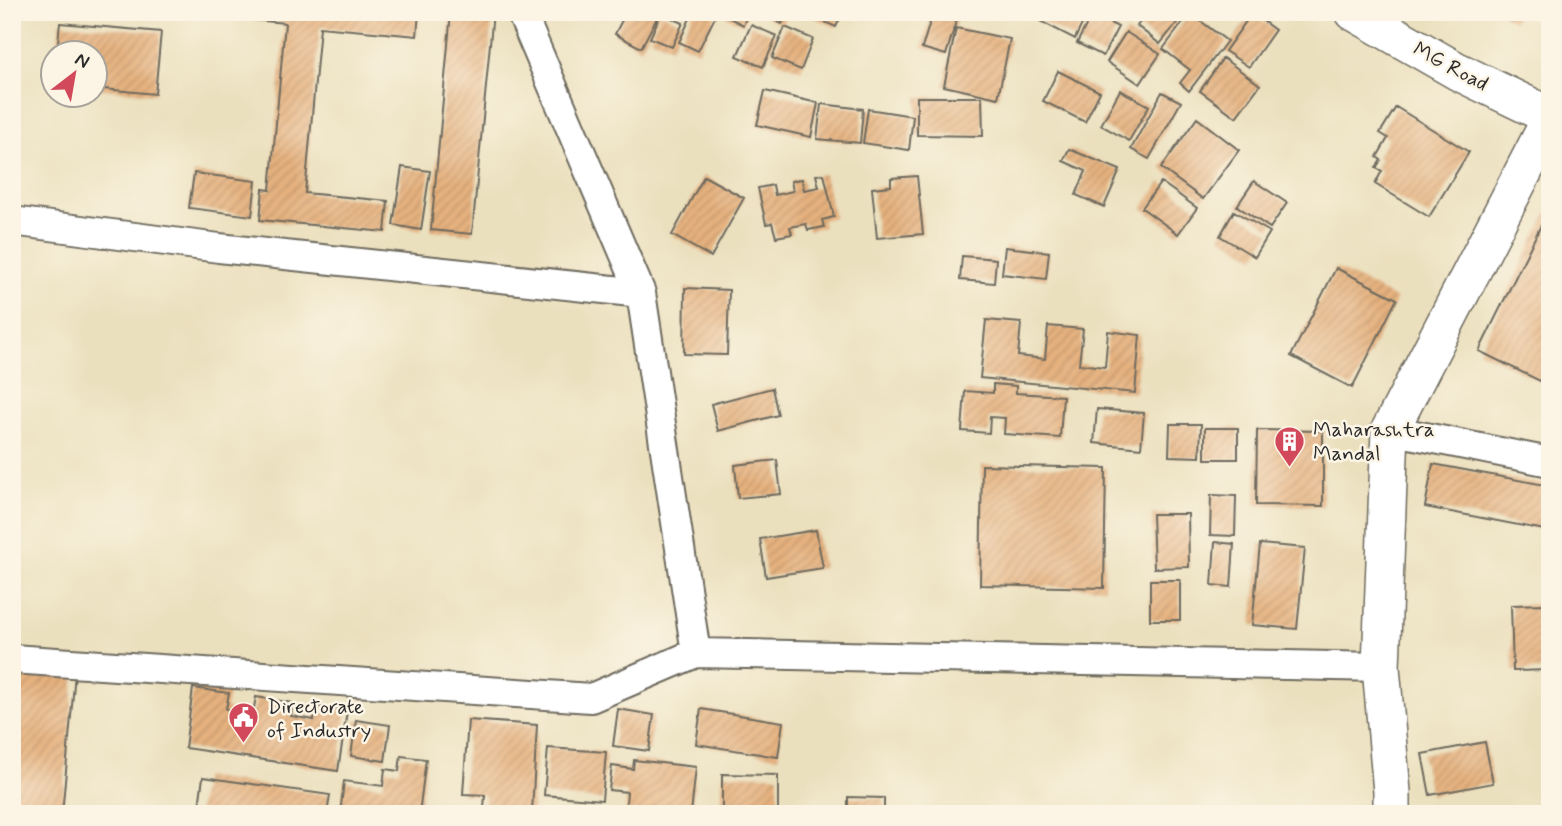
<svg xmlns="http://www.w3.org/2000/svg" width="1562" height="826" font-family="Mynerve,sans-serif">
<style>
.building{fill:url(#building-hatch)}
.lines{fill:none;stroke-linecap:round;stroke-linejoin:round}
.minor-casing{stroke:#6e6a5e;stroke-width:32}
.major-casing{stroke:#6e6a5e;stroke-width:40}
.minor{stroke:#fff;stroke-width:28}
.major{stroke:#fff;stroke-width:37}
.labels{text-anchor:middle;stroke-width:5;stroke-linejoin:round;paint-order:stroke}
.street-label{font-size:21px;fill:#2b2b2b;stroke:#fcf5e5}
.poi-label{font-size:21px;fill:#2b2b2b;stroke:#fcf5e5;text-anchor:start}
</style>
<defs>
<pattern id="building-hatch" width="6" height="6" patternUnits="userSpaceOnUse" patternTransform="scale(1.75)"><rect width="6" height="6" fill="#e5b17e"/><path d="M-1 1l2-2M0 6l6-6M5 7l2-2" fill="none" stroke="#c5986d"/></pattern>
</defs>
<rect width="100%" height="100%" fill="#fcf5e5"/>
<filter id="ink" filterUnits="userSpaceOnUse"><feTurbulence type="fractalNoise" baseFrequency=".0143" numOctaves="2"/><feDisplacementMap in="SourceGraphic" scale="14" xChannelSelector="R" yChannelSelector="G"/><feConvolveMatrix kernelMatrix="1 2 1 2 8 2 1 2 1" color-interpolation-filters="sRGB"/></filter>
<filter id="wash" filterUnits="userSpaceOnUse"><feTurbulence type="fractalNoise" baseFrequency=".00686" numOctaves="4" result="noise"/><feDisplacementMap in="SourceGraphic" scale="28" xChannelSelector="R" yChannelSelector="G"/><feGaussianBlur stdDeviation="1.57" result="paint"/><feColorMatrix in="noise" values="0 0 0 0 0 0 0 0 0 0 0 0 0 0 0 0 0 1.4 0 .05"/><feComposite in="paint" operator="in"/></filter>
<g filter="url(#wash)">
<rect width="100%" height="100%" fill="#ebe0be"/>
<g id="blocks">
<!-- building -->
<path class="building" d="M110 12H161L160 19 110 14Z
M190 12H419L417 36 320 27 305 193 388 201 385 232 260 220 263 189 270 190 285 23 190 14Z
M451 12H493L472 234 431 230Z
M626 12H660L641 48 615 34Z
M693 12 717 13 698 51 679 42Z
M718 12H749L743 25Z
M757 12H788L782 24Z
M802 12H843L836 27Z
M933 12H959L946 55 922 48Z
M1044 12H1074L1085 18 1075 39 1040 21Z
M1148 12H1179L1183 15 1160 44 1137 26Z
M1499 12H1518L1513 21Z
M661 13 683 23 672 47 650 38Z
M1190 13 1227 41 1189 91 1180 83 1190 70 1163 49Z
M1252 13 1275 30 1249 67 1225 51Z
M1092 14 1118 27 1103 56 1077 43Z
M60 23 161 32 155 94 94 88V52H57Z
M751 25 777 36 763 67 737 56Z
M785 27 813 39 801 70 772 58Z
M956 28 1010 39 998 98 944 86Z
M1126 32 1160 54 1140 84 1107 62Z
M1223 58 1260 85 1236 117 1200 91Z
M1058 71 1100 92 1085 122 1043 101Z
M1120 90 1149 106 1129 141 1101 125Z
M765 91 818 103 811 137 757 125Z
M1162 92 1181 102 1149 159 1131 149Z
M917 97H982L983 136 917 135Z
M821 104 863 109 860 143 817 139Z
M1396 107 1469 152 1429 217 1375 184 1382 171 1376 168 1381 160 1377 157 1388 138 1380 133Z
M868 109 913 116 909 150 863 143Z
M1197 118 1239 150 1203 199 1161 168Z
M1069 149 1120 170 1104 207 1076 195 1086 171 1063 161Z
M402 167 430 171 421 230 393 225Z
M194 173 256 181 252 216 189 208Z
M824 174 834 217 822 220 824 227 808 230 806 224 790 227 792 234 776 237 772 223 766 224 758 188 773 185 775 195 793 191 791 181 802 179 804 190 819 187 816 175Z
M704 176 744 198 711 257 672 235Z
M917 176 923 234 877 238 872 188 891 186V178Z
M1254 181 1287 203 1270 228 1237 206Z
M1161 182 1197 208 1178 234 1142 208Z
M1550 207V386L1479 351Z
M1234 211 1270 232 1255 257 1220 236Z
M1005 247 1049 252 1046 279 1002 274Z
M962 256 996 259 994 283 960 280Z
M1336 268 1397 299 1352 388 1291 356Z
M685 288 729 290 727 355 684 354Z
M986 320 1021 323 1018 356 1045 359 1048 326 1083 329 1079 364 1105 367 1108 331 1140 335 1135 393 980 378Z
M993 384 1016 386V393L1063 396 1060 438 1004 434 1005 418 990 417 989 433 962 431 965 391 993 393Z
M772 388 778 415 718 431 711 404Z
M1097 409 1144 413 1141 448 1094 443Z
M1170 424H1201L1200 457 1169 456Z
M1205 428H1238V459H1205Z
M1257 430 1323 431V506L1256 505Z
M777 460 781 494 738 498 735 465Z
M1433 464 1550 486V531L1425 507Z
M982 465 1106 468 1104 588 980 585Z
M1211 495 1236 496 1235 536 1210 535Z
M1152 514H1188L1189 567 1154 568Z
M816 530 823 568 766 577 760 539Z
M1215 542 1234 544 1231 587 1212 585Z
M1260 544 1305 548 1297 629 1252 625Z
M1150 580H1180V620H1150Z
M1550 604V670L1513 671 1511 605Z
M12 669 75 673 62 814H12Z
M193 688 229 693 226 709 253 713 256 697 293 703 291 716 314 720 316 706 347 711 338 771 185 748Z
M618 709 654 715 649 751 613 746Z
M701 709 783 722 778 757 696 744Z
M356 720 390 725 385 761 351 756Z
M468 720 537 725 532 812 484 808 485 795 463 794Z
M1485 742 1493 783 1430 795 1422 754Z
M548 748 606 752 602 800 544 795Z
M401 756 426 759 419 814H340L344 781 383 786 385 769 399 771Z
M634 760 696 767 691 814H625L627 792 609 790 612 766 633 769Z
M722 774 778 775V814H722Z
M203 777 330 795 327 814H198Z
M848 797 884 798V814H848Z"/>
</g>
</g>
<g filter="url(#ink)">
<use href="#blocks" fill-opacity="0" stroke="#6e6a5e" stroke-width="2"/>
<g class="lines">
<defs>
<path id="minor" d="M521 12 641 293 696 653
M12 221 219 248 641 293
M1390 430 1550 462
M12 659 591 698 696 653 1381 667"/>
<path id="major" d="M1354 12 1457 71 1550 116
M1392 814V792L1381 667 1390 430 1550 120"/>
</defs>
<!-- minor casing -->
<use href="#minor" class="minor-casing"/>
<!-- major casing -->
<use href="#major" class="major-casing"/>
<!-- minor -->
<use href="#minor" class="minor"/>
<!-- major -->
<use href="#major" class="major"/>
</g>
</g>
<!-- icons -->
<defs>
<symbol id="building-pin" viewBox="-11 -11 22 30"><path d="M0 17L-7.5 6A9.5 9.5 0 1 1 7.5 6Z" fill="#d1495b" stroke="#fcf5e5"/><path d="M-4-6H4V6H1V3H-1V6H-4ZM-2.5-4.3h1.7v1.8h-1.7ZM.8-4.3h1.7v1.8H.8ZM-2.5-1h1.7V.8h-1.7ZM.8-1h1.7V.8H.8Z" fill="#fff"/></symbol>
<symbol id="civic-pin" viewBox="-11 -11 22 30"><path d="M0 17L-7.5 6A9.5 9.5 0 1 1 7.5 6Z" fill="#d1495b" stroke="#fcf5e5"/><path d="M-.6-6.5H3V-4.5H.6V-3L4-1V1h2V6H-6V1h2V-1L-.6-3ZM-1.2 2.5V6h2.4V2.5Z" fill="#fff"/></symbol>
</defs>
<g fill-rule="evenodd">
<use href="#building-pin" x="1272" y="424" width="35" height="47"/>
<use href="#civic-pin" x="226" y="700" width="35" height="47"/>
</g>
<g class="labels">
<!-- street labels -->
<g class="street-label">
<text transform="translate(1451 66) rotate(28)" y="7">MG Road</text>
</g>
<!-- poi labels -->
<g class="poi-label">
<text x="1313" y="436">Maharashtra<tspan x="1313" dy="24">Mandal</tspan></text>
<text x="267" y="713">Directorate<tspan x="267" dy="24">of Industry</tspan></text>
</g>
</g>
<!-- margin -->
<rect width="1562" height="826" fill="none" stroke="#fcf5e5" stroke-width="42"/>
<!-- north arrow -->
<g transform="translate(74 74) rotate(31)"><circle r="33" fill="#fcf5e5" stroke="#a8a49b" stroke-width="2"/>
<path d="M0-5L12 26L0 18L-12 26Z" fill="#d1495b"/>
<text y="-10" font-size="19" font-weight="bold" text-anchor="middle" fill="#2b2b2b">N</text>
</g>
</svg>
